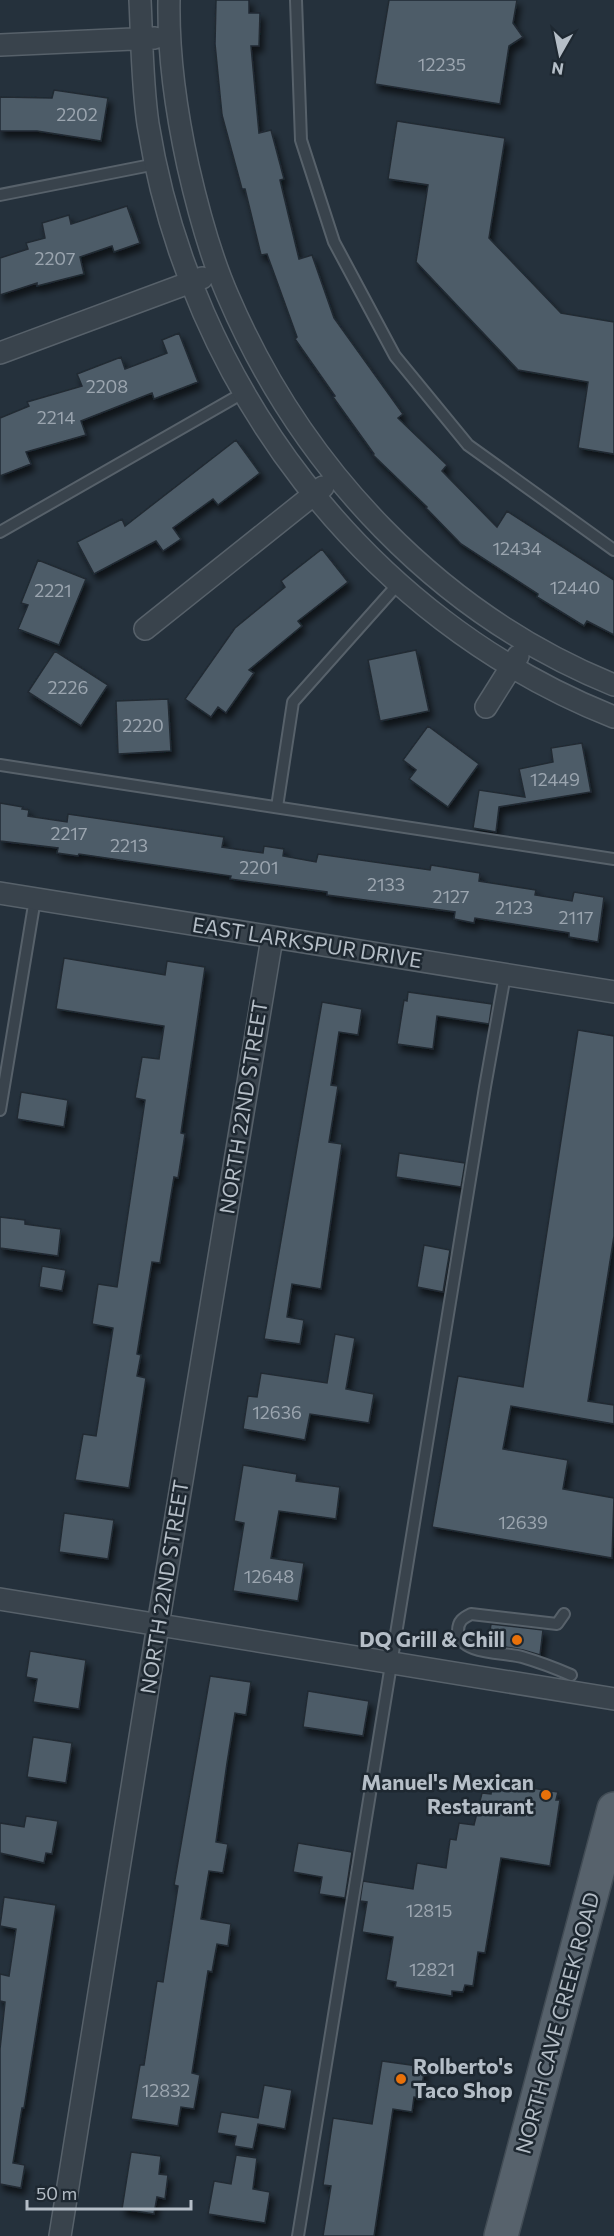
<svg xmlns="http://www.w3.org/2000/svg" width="614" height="2236" font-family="Commissioner,sans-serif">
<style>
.building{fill:#4e5b67;stroke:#202a33;stroke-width:1.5;filter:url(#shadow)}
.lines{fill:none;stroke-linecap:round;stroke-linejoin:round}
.service-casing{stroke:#57616a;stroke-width:14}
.minor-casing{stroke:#57616a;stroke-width:24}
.primary-casing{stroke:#424c55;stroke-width:36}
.service{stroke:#39434c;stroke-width:10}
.minor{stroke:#39434c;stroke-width:21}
.primary{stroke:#57626c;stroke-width:33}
.food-dot{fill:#e8710a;stroke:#1e2831;stroke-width:2}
.labels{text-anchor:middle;stroke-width:5;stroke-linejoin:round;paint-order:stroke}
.number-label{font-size:18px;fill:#9ba5af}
.street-label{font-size:21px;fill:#b5bec7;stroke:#1e2831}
.poi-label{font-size:21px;font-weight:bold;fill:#b5bec7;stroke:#1e2831;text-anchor:end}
</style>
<defs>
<filter id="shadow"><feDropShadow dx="3.5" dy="6" stdDeviation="3" flood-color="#0009"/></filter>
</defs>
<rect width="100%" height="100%" fill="#25313c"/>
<!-- building -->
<path class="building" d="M216 0H249V13H260L259 46H251L259 133 271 130 284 179 280 180 299 259 312 255 334 318 403 414 398 418 447 465 442 471 497 527 507 511 614 580V635L587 621 584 626 537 597 538 594 461 544 426 508 427 507 373 455 374 454 333 397 335 396 295 339 297 337 267 254 261 255 245 189H242L222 115 215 44Z
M389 0H517L513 23 523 37 509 46 500 104 375 84Z
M54 90 108 98 101 141 37 131H0V97L52 98Z
M397 121 505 138 489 238 561 313 614 322V454L578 448 588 382 518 370 416 262 428 185 388 179Z
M127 206 140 243 114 252 112 246 80 257 84 274 37 286V283L0 295V258L28 249 26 243 45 238 42 223 69 215 71 224Z
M179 333 198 382 154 399 152 393 81 421 86 435 26 452 31 464 0 476V418L29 406 27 402 82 386 77 374 121 357 125 369 167 353 162 340Z
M236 440 260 473 218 505 213 499 173 528 181 539 163 551 156 541 94 574 77 542 122 519 125 526Z
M322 549 348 582 298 621 302 626 249 670 254 673 226 713 218 707 211 717 185 699 235 628 285 587 281 581Z
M38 560 86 579 59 645 18 629 28 605 21 603Z
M416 650 429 711 380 721 368 660Z
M55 651 108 685 81 726 28 692Z
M168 699 171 751 118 754 116 701Z
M428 726 479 764 448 807 409 779 416 770 403 760Z
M582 743 591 792 499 807 496 832 473 828 479 790 525 797 519 769 553 762 551 748Z
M0 803 23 807 22 809 29 810 28 816 67 822 68 814 224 837 222 847 263 853 264 846 284 849 283 856 316 862 318 854 430 870 431 865 480 873 479 881 536 890 535 895 572 901 574 892 604 897 598 942 569 937V933L475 918 474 923 454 919 455 912 327 895V892L230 879 231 876 79 854 78 856 57 853 58 848 0 841Z
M64 958 165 975 167 961 205 967 181 1133 185 1134 178 1178 174 1177 160 1263 152 1262 137 1354 141 1355 137 1376 146 1378 129 1488 75 1480 83 1434 96 1436 113 1328 92 1324 98 1284 117 1287 145 1100 135 1098 142 1057 159 1059 164 1026 56 1009Z
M408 992 492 1004 489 1024 437 1016 433 1049 397 1044 404 1000 407 1001Z
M322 1002 362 1009 358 1035 339 1032 331 1085 338 1086 329 1142 342 1144 321 1289 292 1284 287 1317 304 1320 300 1344 264 1339Z
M578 1030 614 1036V1236L588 1401 614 1405V1424L511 1406 503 1449 568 1460 563 1489 614 1498 612 1558 432 1527 458 1376 523 1387Z
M21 1092 68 1100 64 1127 17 1119Z
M399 1153 465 1163 461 1187 396 1177Z
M0 1217 25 1220V1224L61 1229 58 1256 0 1248Z
M424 1245 450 1250 443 1292 417 1287Z
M42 1266 66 1270 62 1291 39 1287Z
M335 1334 355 1338 346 1389 374 1394 369 1423 310 1414 305 1440 243 1429 248 1396 257 1397 261 1373 327 1383Z
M243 1465 297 1474 296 1481 340 1487 336 1519 279 1511 271 1558 304 1563 298 1601 233 1591 244 1523 234 1521Z
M64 1513 114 1520 108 1559 59 1552Z
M491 1624 543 1630 540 1655 523 1650 488 1644Z
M30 1651 86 1660 79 1709 33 1702 37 1679 26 1677Z
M210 1676 251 1682 246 1715 235 1713 227 1763 216 1842 228 1844 223 1873 209 1871 201 1919 231 1924 228 1946 217 1944 212 1972 208 1971 192 2073 200 2075 194 2109 181 2107 178 2126 131 2119 140 2065H144L157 1981 163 1982 178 1886 174 1885Z
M308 1691 369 1701 363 1736 303 1727Z
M33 1737 72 1743 66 1783 27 1777Z
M493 1782 558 1792 556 1800H560L550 1866 501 1858 485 1953 478 1952 473 1986 465 1985 463 1992 452 1991V1996L395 1987 396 1982 386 1980 393 1937 362 1932 367 1902 360 1901 363 1881 413 1889 417 1863 446 1868 450 1839 456 1840 459 1823 474 1825 482 1793 491 1794Z
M26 1816 58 1821 52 1854 46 1853 44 1863 0 1853V1823L24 1827Z
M298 1843 352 1852 345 1898 319 1894 322 1877 293 1872Z
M4 1897 56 1905 24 2108H22L13 2163 25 2165 21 2188 0 2184V2049L5 2002 0 2001V1974L9 1976 16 1929 0 1926Z
M382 2061 425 2067 420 2098 414 2097 412 2112 393 2109 374 2236H323L331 2186 323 2185 333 2118 372 2124Z
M264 2085 292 2090 285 2129 258 2124 253 2149 234 2146 236 2136 217 2133 221 2112 258 2118Z
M131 2152 161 2156 159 2174 168 2175 165 2199 157 2197 154 2214 122 2209Z
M236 2155 257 2158 253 2189 270 2192 265 2223 208 2214 214 2181 231 2184Z"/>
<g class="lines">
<defs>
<path id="service" d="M296 0 301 140 334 242 395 356 468 445 614 550
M0 195 156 164
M0 532 243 393
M0 765 614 859
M277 807 293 702 399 583
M0 1110 35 899
M564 1614 557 1624 471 1614C463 1618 458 1621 458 1631 459 1655 504 1652 522 1657 539 1662 555 1668 571 1675
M298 2236 485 1087 505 975"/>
<path id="minor" d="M140 0C142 41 142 83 148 124 190 385 366 619 614 717
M169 0C168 56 176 111 188 166 198 210 210 255 228 296 302 469 439 614 614 685
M0 45 155 38
M0 353 202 278
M145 629 323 487
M486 707 518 656
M0 893 614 992
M0 1599 614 1699
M60 2236 158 1625 272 938"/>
<path id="primary" d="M501 2236 614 1809"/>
</defs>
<!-- service casing -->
<use href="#service" class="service-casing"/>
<!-- minor casing -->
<use href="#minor" class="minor-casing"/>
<!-- primary casing -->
<use href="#primary" class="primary-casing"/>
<!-- service -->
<use href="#service" class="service"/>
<!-- minor -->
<use href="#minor" class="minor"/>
<!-- primary -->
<use href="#primary" class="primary"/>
</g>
<!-- markers -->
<g class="food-dot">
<circle cx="517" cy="1640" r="6"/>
<circle cx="546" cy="1795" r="6"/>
<circle cx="401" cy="2079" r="6"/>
</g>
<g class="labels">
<!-- number labels -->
<g class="number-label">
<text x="442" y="71">12235</text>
<text x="77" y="121">2202</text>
<text x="55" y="265">2207</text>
<text x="107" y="393">2208</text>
<text x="56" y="424">2214</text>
<text x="517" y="555">12434</text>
<text x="575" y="594">12440</text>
<text x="53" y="597">2221</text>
<text x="68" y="694">2226</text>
<text x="143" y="732">2220</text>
<text x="555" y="786">12449</text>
<text x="69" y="840">2217</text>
<text x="129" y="852">2213</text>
<text x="259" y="874">2201</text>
<text x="386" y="891">2133</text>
<text x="451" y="903">2127</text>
<text x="514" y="914">2123</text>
<text x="576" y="924">2117</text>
<text x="277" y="1419">12636</text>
<text x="523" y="1529">12639</text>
<text x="269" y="1583">12648</text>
<text x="429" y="1917">12815</text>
<text x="432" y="1976">12821</text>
<text x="166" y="2097">12832</text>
</g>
<!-- street labels -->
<g class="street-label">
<text transform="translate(307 943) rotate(9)" y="7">EAST LARKSPUR DRIVE</text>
<text transform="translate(244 1107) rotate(-81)" y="7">NORTH 22ND STREET</text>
<text transform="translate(165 1587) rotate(-81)" y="7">NORTH 22ND STREET</text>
<text transform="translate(558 2023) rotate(-75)" y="7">NORTH CAVE CREEK ROAD</text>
</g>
<!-- poi labels -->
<g class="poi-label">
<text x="505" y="1647">DQ Grill &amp; Chill</text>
<text x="534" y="1790">Manuel's Mexican<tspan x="534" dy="24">Restaurant</tspan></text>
<text x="413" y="2074" text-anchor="start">Rolberto's<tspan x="413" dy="24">Taco Shop</tspan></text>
</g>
</g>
<!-- north arrow -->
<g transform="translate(560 54) rotate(189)" stroke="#1e2831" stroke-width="4.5" paint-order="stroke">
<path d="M0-4.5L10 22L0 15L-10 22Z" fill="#b5bec7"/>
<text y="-9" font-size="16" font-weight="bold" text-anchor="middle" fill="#b5bec7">N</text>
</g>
<!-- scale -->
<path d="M27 2200v9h164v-9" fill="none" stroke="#b5bec7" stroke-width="3"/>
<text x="36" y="2200" font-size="18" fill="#b5bec7" stroke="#1e2831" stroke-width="4.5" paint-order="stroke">50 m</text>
</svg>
